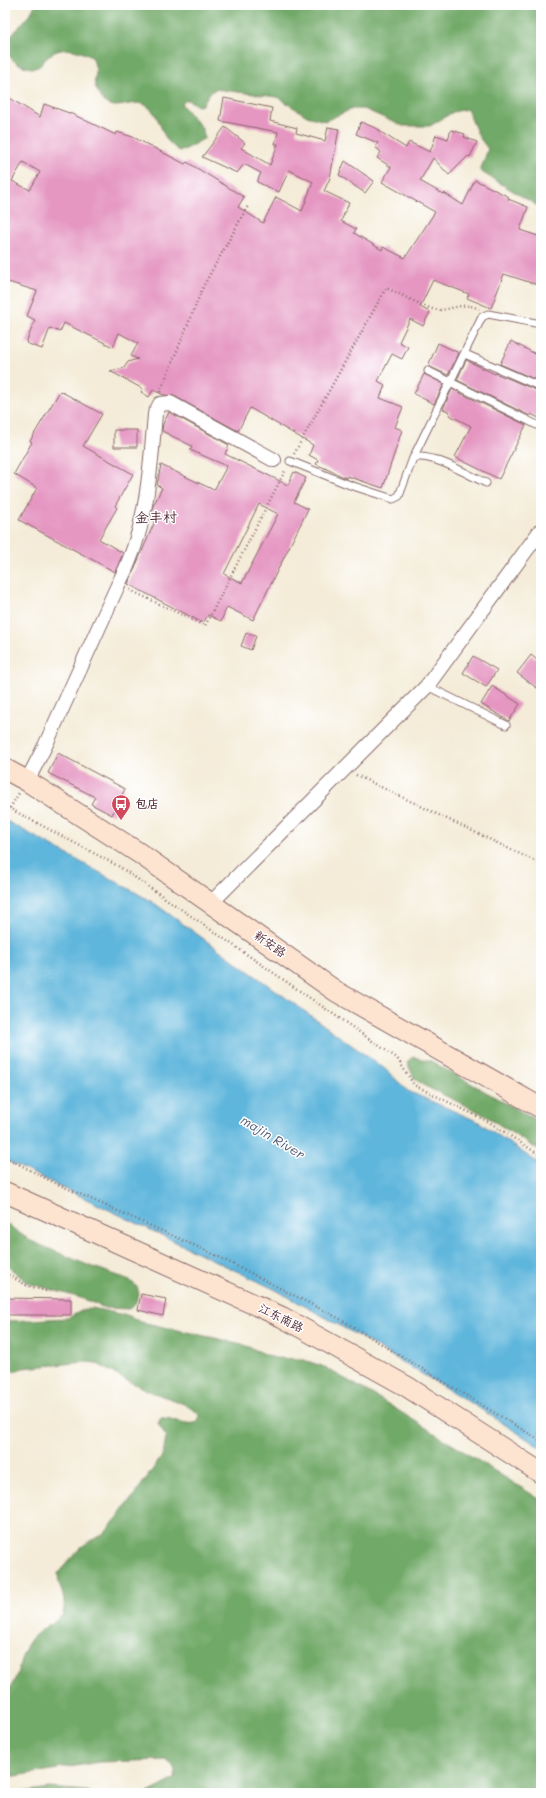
<svg xmlns="http://www.w3.org/2000/svg" width="546" height="1798" font-family="Mali,'LXGW WenKai TC',sans-serif">
<style>
.forest{fill:#71a967;stroke:#5e6449}
.water{fill:#5fb6dc;stroke:#546a84}
.building{fill:#e597c2;fill-rule:evenodd}
.lines{fill:none;stroke-linecap:round;stroke-linejoin:round}
.lane-casing{stroke:#866768;stroke-width:9}
.street-casing{stroke:#866768;stroke-width:16}
.secondary-casing{stroke:#866768;stroke-width:22}
.path{stroke:#866768;stroke-width:2.5;stroke-dasharray:1 3;stroke-linecap:butt}
.lane{stroke:#fff;stroke-width:7}
.street{stroke:#fff;stroke-width:14}
.secondary{stroke:#fde4d1;stroke-width:20}
.labels{text-anchor:middle;stroke-width:3;stroke-linejoin:round;paint-order:stroke}
.poi-label{font-size:12px;font-weight:bold;fill:#4a1f2b;stroke:#fff;text-anchor:start}
.street-label{font-size:12px;fill:#4a1f2b;stroke:#fff}
.water-label{font-size:13px;font-style:italic;fill:#525b72;stroke:#fff}
.quarter-label{font-size:14px;fill:#4a1f2b;stroke:#fff}
</style>
<rect width="100%" height="100%" fill="#fff"/>
<filter id="ink" filterUnits="userSpaceOnUse"><feTurbulence type="fractalNoise" baseFrequency=".025" numOctaves="2"/><feDisplacementMap in="SourceGraphic" scale="8" xChannelSelector="R" yChannelSelector="G"/><feConvolveMatrix kernelMatrix="1 2 1 2 8 2 1 2 1" color-interpolation-filters="sRGB"/></filter>
<filter id="wash" filterUnits="userSpaceOnUse"><feTurbulence type="fractalNoise" baseFrequency=".012" numOctaves="4" result="noise"/><feDisplacementMap in="SourceGraphic" scale="16" xChannelSelector="R" yChannelSelector="G"/><feGaussianBlur stdDeviation="0.9" result="paint"/><feColorMatrix in="noise" values="0 0 0 0 0 0 0 0 0 0 0 0 0 0 0 0 0 1.4 0 .05"/><feComposite in="paint" operator="in"/></filter>
<g filter="url(#wash)">
<rect width="100%" height="100%" fill="#f4ecd8"/>
<!-- forest -->
<path class="forest" d="M35 5H541V208L480 171 488 149 479 137 467 109 453 112 430 126H403L364 109H352L325 121 307 116 277 97 215 89 209 94 202 105 198 106 188 100 183 102 182 105 202 128 205 138 186 149 178 151C175 147 170 144 167 140 160 129 159 114 147 106 132 95 107 122 96 88 93 81 96 77 96 70 95 66 94 62 93 58 81 51 65 45 51 54 46 57 43 64 38 67 30 71 15 63 10 57 6 52 6 47 6 42L31 13Z
M413 1057 431 1061 541 1123V1152L483 1114 423 1085 414 1078 407 1062Z
M5 1223 31 1241 85 1264 130 1280 137 1287 139 1294 135 1304 129 1309 105 1308 81 1298 28 1283 5 1264Z
M92 1308 129 1316 141 1322 242 1344 274 1358 301 1359 322 1366 372 1394 541 1500V1793H148L175 1779C176 1769 174 1765 165 1760L99 1762 16 1776H5V1694C21 1679 18 1654 32 1638 40 1630 52 1623 62 1616 69 1598 58 1590 58 1573L81 1547 104 1533 119 1516 163 1455 166 1437 158 1423 161 1418C174 1417 186 1427 198 1422L199 1417 198 1413 184 1404 149 1391 120 1377 96 1363 86 1362 23 1368 5 1374V1330L9 1321 68 1318 83 1310Z
M49 1788 88 1791 92 1793H16Z"/>
<!-- water -->
<path class="water" d="M5 820 151 901 385 1069 408 1091 479 1122 541 1165V1448L476 1406 353 1333 276 1290 9 1162 5 1152Z"/>
<g id="blocks">
<!-- building -->
<path class="building" d="M5 95 40 117 44 104 72 114 116 135 117 132 133 137 185 164 187 162 244 197 238 207 263 223 276 197 302 211 313 182 289 170 279 192 257 182 261 173 244 164 237 173 202 157 225 127 245 143 241 148 270 165 278 144H275L278 132 220 121 224 98 272 108 270 121 297 128 296 133 325 141 328 127 339 129 330 178 324 191 349 203 341 221 356 229 354 233 382 250 383 247 405 258 435 212 382 182 391 167 377 158 381 152 375 147 378 143 356 134 361 122 380 130 379 131 406 148 409 142 430 152 436 135 448 139 451 130 465 134 464 137 477 142 470 157 468 156 449 175 433 158 420 181 443 194 444 193 463 205 475 180 509 197 508 199 528 207 520 230 541 237V286L504 274 491 308 467 298 469 294 433 280 420 307 430 312 423 326 410 319 399 342 408 347 402 359 392 354 378 381 385 385 380 398 403 407 395 427 402 430 383 488 347 476 346 478 316 464 318 460 309 455 313 445 250 408 238 431 174 396 164 395 153 390 149 397 141 392 143 389 110 371 124 368 128 362 138 359 131 356 138 343 119 333 113 347 64 323 60 332 50 328 42 349 26 343 35 320 27 316 37 291 5 281ZM23 162 40 172 30 190 12 181Z
M345 161 374 181 365 193 339 175Z
M511 341 541 357V382L500 364Z
M438 343 459 353 448 375 428 366Z
M466 360 495 374V373L541 392V419L531 414 530 416 457 380Z
M424 374 444 384 434 404 414 394Z
M452 389 526 425 499 479 455 457 471 426 449 415 450 412 443 409Z
M60 391 102 414 83 446 133 474 115 506 117 508 99 539 123 553 115 572 19 520 37 488 14 474 32 442 30 441Z
M169 412 229 445 225 454 288 485 294 472 306 478 294 502 308 509 253 620 227 607 221 621 208 615 203 623 128 584 155 521 151 519 153 506 162 488 157 485 161 465 214 490 227 466 190 450 192 446 162 431 163 424ZM259 504 278 514 242 583 224 574Z
M114 430H137V447H114Z
M246 633 256 636 251 650 241 646Z
M531 655 541 663V691L517 673Z
M473 656 497 670 486 687 463 673Z
M492 686 520 704 509 721 481 704Z
M58 753 125 789 112 815 91 804 95 797 48 773Z
M141 1294 166 1299 163 1316 138 1310Z
M5 1298 71 1299V1315H5Z"/>
</g>
</g>
<g filter="url(#ink)">
<use href="#blocks" fill-opacity="0" stroke="#866768" stroke-width="1"/>
<g class="lines">
<defs>
<path id="lane" d="M465 354 541 387
M428 371 541 427
M413 458 482 317 488 314 541 324
M290 461 350 485 393 499 399 496 413 458C430 452 469 475 486 483
M427 686 506 725"/>
<path id="street" d="M27 781 45 746 118 585C147 531 150 474 155 414L160 404 170 403 274 460
M211 903 427 686 541 530"/>
<path id="secondary" d="M5 769 27 781 139 853 337 992 541 1108
M5 1192 282 1317 406 1386 541 1473"/>
</defs>
<!-- lane casing -->
<use href="#lane" class="lane-casing"/>
<!-- street casing -->
<use href="#street" class="street-casing"/>
<!-- secondary casing -->
<use href="#secondary" class="secondary-casing"/>
<!-- path -->
<path class="path" d="M160 392 204 285 248 206
M294 454 386 288C397 292 427 309 437 310 453 310 464 301 479 309
M130 590 205 626 286 469
M356 775 541 864
M5 806 120 867 397 1058 414 1085 489 1122 541 1156
M10 808 19 793
M5 1157 53 1182 209 1252 342 1320 541 1441
M5 1273 26 1285 46 1291"/>
<!-- lane -->
<use href="#lane" class="lane"/>
<!-- street -->
<use href="#street" class="street"/>
<!-- secondary -->
<use href="#secondary" class="secondary"/>
</g>
</g>
<!-- icons -->
<defs>
<symbol id="bus-pin" viewBox="-11 -11 22 30"><path d="M0 17L-7.5 6A9.5 9.5 0 1 1 7.5 6Z" fill="#d1495b" stroke="#fff"/><path d="M-5-6H5V4H4V6H2V4H-2V6H-4V4H-5ZM-3.5-4V0h7V-4ZM-3.5 1.2v1.5H-2V1.2ZM2 1.2v1.5H3.5V1.2Z" fill="#fff"/></symbol>
</defs>
<g fill-rule="evenodd">
<use href="#bus-pin" x="110" y="793" width="22" height="30"/>
</g>
<g class="labels">
<!-- poi labels -->
<g class="poi-label">
<text x="135" y="808">包店</text>
</g>
<!-- street labels -->
<g class="street-label">
<text transform="translate(270 944) rotate(35)" y="4">新安路</text>
<text transform="translate(281 1318) rotate(27)" y="4">江东南路</text>
</g>
<!-- water labels -->
<g class="water-label">
<text transform="translate(273 1137) rotate(31)" y="5">majin River</text>
</g>
<!-- quarter labels -->
<g class="quarter-label">
<text x="156" y="522">金丰村</text>
</g>
</g>
<!-- margin -->
<rect width="546" height="1798" fill="none" stroke="#fff" stroke-width="20"/>
</svg>
